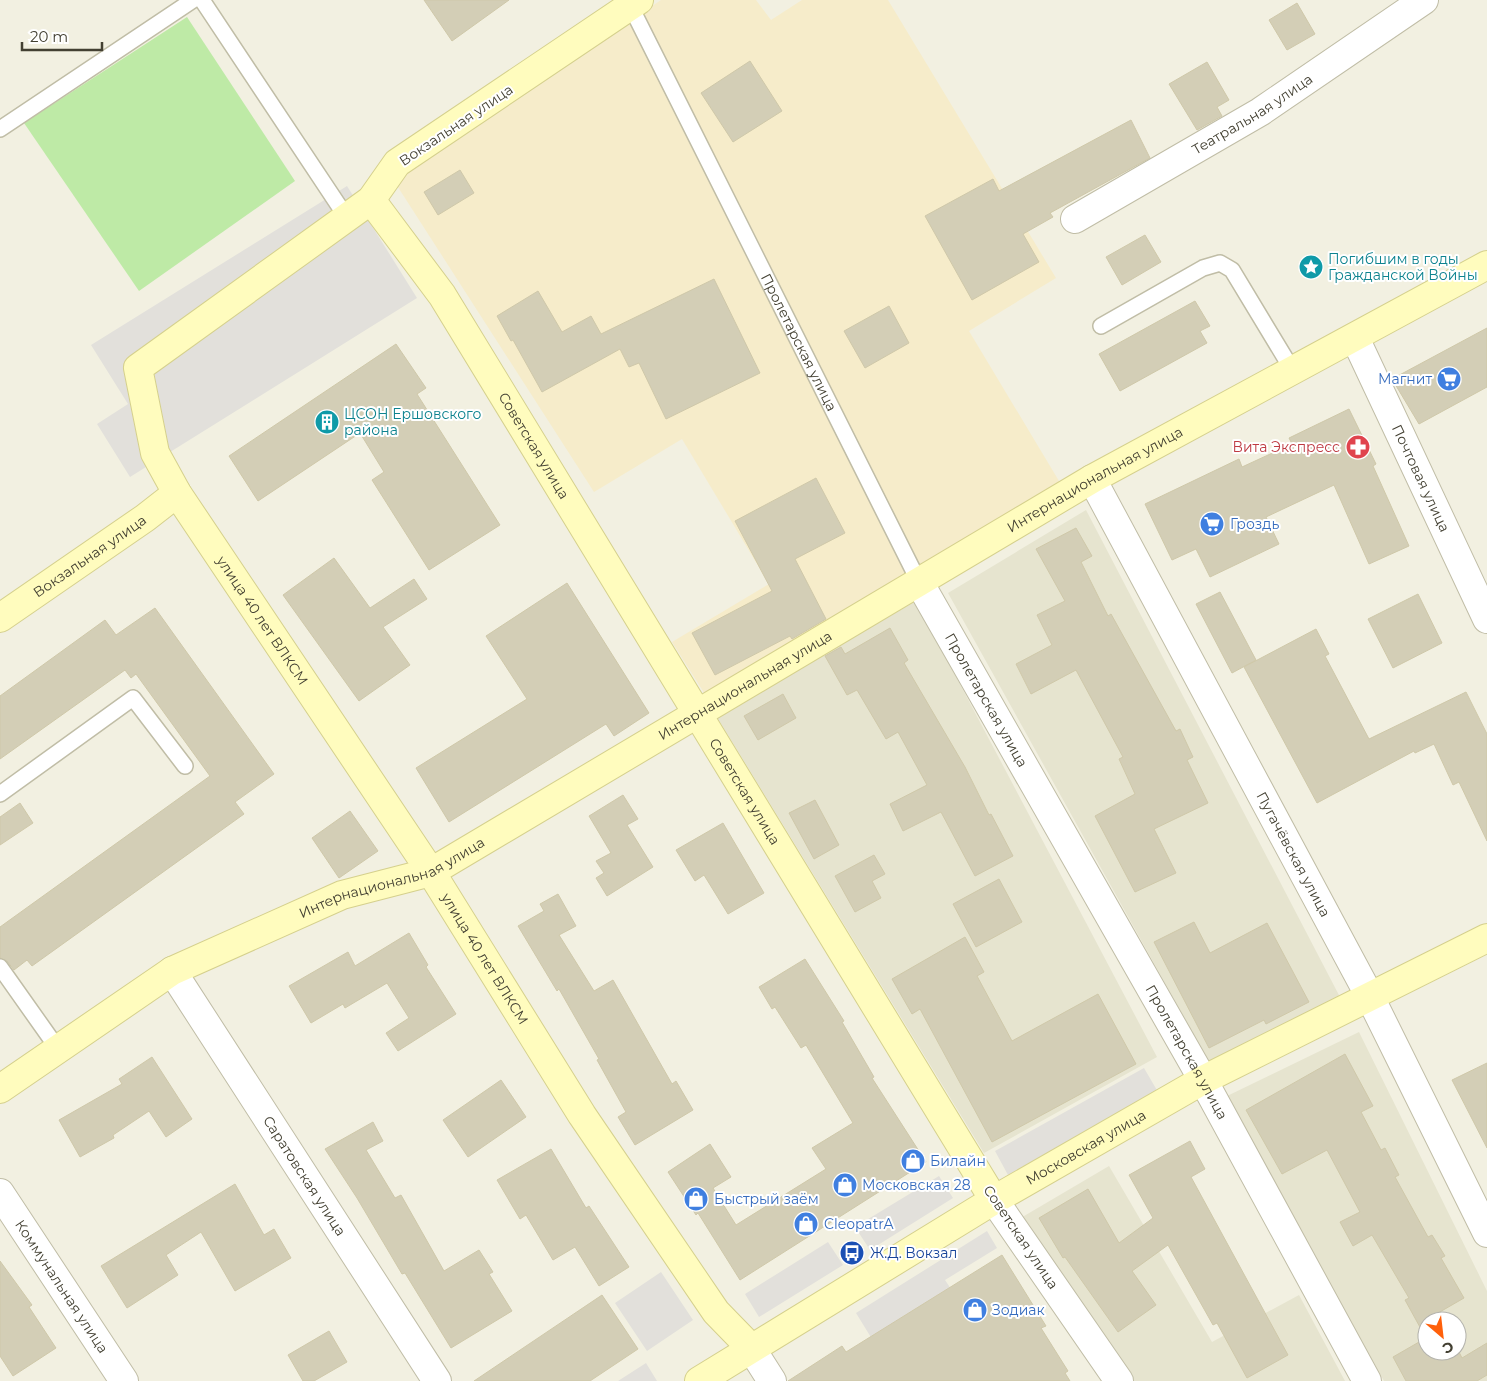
<svg xmlns="http://www.w3.org/2000/svg" width="1487" height="1381" font-family="Montserrat,sans-serif">
<style>
.residential{fill:#e6e4cf;fill-rule:evenodd}
.commercial{fill:#f6ecca}
.green{fill:#beeaa6}
.parking{fill:#e2e0db}
.building{fill:#d3ceb6;stroke:#cfc8a9}
.lines{fill:none;stroke-linecap:round;stroke-linejoin:round}
.lane-casing{stroke:#c0bda6;stroke-width:18}
.street-casing{stroke:#c0bda6;stroke-width:30}
.secondary-casing{stroke:#d5d08d;stroke-width:30}
.lane{stroke:#fff;stroke-width:15}
.street{stroke:#fff;stroke-width:28}
.secondary{stroke:#fffcbe;stroke-width:28}
.labels{text-anchor:middle;stroke-width:4;stroke-linejoin:round;paint-order:stroke}
.street-label{font-size:14px;fill:#434032;stroke:#fff}
.culture-label{font-size:14px;fill:#0d838f;stroke:#fff;text-anchor:start}
.shop-label{font-size:14px;fill:#366cbe;stroke:#fff;text-anchor:start}
.health-label{font-size:14px;fill:#be3a42;stroke:#fff;text-anchor:end}
.transit-label{font-size:14px;fill:#164399;stroke:#fff;text-anchor:start}
</style>
<rect width="100%" height="100%" fill="#f2f0e1"/>
<!-- residential -->
<path class="residential" d="M1086 510 1341 999 1210 1064 948 593Z
M916 601 1157 1057 984 1153 717 717Z
M1359 1032 1487 1291V1381H1384L1225 1097ZM1427 1321H1457V1351H1427Z
M1109 1166 1212 1342 1299 1295 1345 1381H1130L1019 1219Z"/>
<!-- commercial -->
<path class="commercial" d="M661 0H756L771 20 802 0H888L1056 278 969 331 1062 486 708 699 672 642 769 584 682 439 594 492 394 181Z"/>
<!-- green -->
<path class="green" d="M187 17 295 181 139 291 24 123Z"/>
<!-- parking -->
<path class="parking" d="M347 186 417 298 130 477 97 424 128 404 91 345Z
M1144 1068 1158 1092 1008 1175 995 1151Z
M939 1176 953 1198 870 1250 855 1227Z
M987 1231 997 1248 945 1280 951 1289 872 1339 856 1313Z
M828 1242 843 1265 759 1317 745 1294Z
M661 1272 693 1320 647 1351 615 1303Z
M646 1363 657 1381H618Z"/>
<!-- building -->
<path class="building" d="M424 0H509L452 41Z
M1297 3 1315 34 1287 50 1269 20Z
M750 61 782 111 733 142 701 93Z
M1207 62 1229 100 1217 107 1222 116 1197 130 1169 84Z
M1131 120 1150 158 1050 213 1053 217 1023 234 1039 262 972 300 925 216 993 179 999 191Z
M460 170 474 193 438 215 424 192Z
M1145 235 1161 262 1122 285 1106 257Z
M714 279 760 373 666 419 639 363 629 367 620 349 542 392 513 340 511 341 497 316 538 291 562 332 591 316 601 334Z
M1195 301 1210 326 1200 331 1207 343 1120 391 1099 354Z
M889 306 909 343 865 368 844 331Z
M1487 328V387L1419 424 1392 379Z
M396 344 426 388 417 394 500 525 429 570 372 480 384 472 360 433 258 501 229 456Z
M1349 409 1376 464 1373 466 1409 546 1369 564 1334 485 1266 517 1279 544 1210 577 1196 549 1172 560 1145 504 1239 459 1242 467 1292 444 1289 438Z
M816 478 845 533 795 559 826 619 792 639 790 636 715 675 692 633 772 591 735 521Z
M1076 528 1092 556 1081 562 1108 616 1111 614 1176 731 1180 729 1193 757 1187 760 1208 803 1154 829 1176 873 1135 892 1095 816 1135 794 1119 759 1123 757 1076 670 1031 694 1016 664 1052 645 1037 615 1065 601 1036 549Z
M334 558 370 608 414 579 427 599 383 627 410 665 359 701 283 595Z
M567 583 649 713 614 736 606 724 449 822 416 768 527 699 486 636Z
M1220 592 1256 660 1232 673 1196 604Z
M1418 594 1442 643 1393 668 1368 619Z
M155 608 274 774 235 802 244 814 32 966 27 960 14 970 7 961 0 958V927L210 776 136 674 131 678 125 670 0 759V696L105 620 116 635Z
M890 628 908 660 904 663 965 767 989 815 991 814 1013 856 975 876 941 812 903 831 890 804 927 785 898 732 886 739 857 690 847 695 825 656 841 647 845 654Z
M1316 629 1329 654 1325 656 1369 739 1466 692 1487 734V841L1459 782 1453 785 1434 744 1415 753 1414 751 1317 803 1244 667Z
M783 694 796 718 758 740 744 716Z
M623 795 638 819 627 825 653 867 607 896 596 878 604 873 596 861 611 853 589 816Z
M815 800 839 845 814 859 789 813Z
M20 803 33 823 0 845V817Z
M350 811 378 851 339 878 312 838Z
M723 823 764 893 728 914 704 875 695 881 676 850Z
M874 855 885 874 872 881 881 898 855 912 835 876Z
M999 879 1022 922 976 947 953 904Z
M558 894 576 926 559 935 594 991 613 980 672 1084 676 1081 693 1110 635 1145 618 1117 626 1112 597 1060 599 1059 559 989 557 991 518 926 544 911 540 904Z
M1194 922 1210 953 1267 923 1309 1002 1266 1024 1264 1020 1209 1048 1154 942Z
M409 933 428 965 426 967 456 1014 398 1051 386 1033 409 1018 387 983 345 1008 343 1004 311 1023 289 986 348 952 355 966Z
M965 937 984 972 977 976 1012 1041 1098 994 1136 1064 992 1142 920 1009 912 1014 892 979Z
M805 959 844 1021 842 1022 874 1077 872 1078 926 1162 740 1280 698 1213 696 1215 668 1172 710 1144 731 1177 713 1188 736 1225 826 1169 812 1148 853 1123 806 1045 801 1048 775 1007 772 1009 759 987Z
M1345 1054 1373 1106 1361 1112 1381 1150 1385 1148 1399 1175 1395 1177 1428 1237 1432 1235 1445 1256 1441 1258 1464 1298 1438 1313 1442 1321H1427V1351H1457V1348L1462 1358 1487 1343V1375L1477 1381H1406L1393 1357 1426 1338 1405 1300 1409 1298 1372 1235 1353 1246 1340 1222 1360 1212 1327 1150 1282 1174 1246 1110Z
M152 1057 192 1119 166 1137 149 1111 113 1135 114 1138 80 1157 59 1120 122 1084 119 1079Z
M1487 1063V1148L1452 1080Z
M501 1080 526 1117 468 1157 443 1120Z
M373 1122 383 1141 366 1150 395 1198 401 1195 444 1271 479 1250 493 1272 489 1274 512 1311 451 1348 405 1273 402 1274 357 1198 325 1149Z
M1190 1141 1205 1169 1191 1177 1288 1355 1247 1378 1217 1323 1213 1325 1168 1245 1132 1271 1156 1305 1118 1332 1065 1257 1063 1258 1039 1218 1088 1189 1119 1243 1153 1218 1129 1175Z
M551 1149 586 1208 589 1206 629 1267 599 1286 575 1247 553 1260 526 1215 520 1219 497 1180Z
M235 1184 264 1235 274 1229 291 1258 235 1291 201 1232 166 1255 178 1275 127 1308 101 1266Z
M1002 1255 1046 1326 1041 1328 1068 1371 1065 1373 1070 1381H788L842 1346 846 1352Z
M0 1261 32 1305 29 1307 56 1348 13 1376 0 1356Z
M602 1295 638 1349 590 1381H474Z
M329 1331 347 1362 314 1381H303L288 1355Z"/>
<g class="lines">
<defs>
<g id="lane">
<path d="M202 0 347 218"/>
<path id="s1" d="M631 7 919 582"/>
<path d="M0 129 193 0"/>
<path d="M1101 326 1203 268 1220 263 1232 270 1293 371"/>
<path d="M0 794 133 698 185 766"/>
<path d="M0 967 58 1049"/>
</g>
<g id="street">
<path id="s2" d="M1075 219 1260 112 1424 0"/>
<path id="s3" d="M1355 338 1487 619"/>
<path id="s4" d="M1092 479 1369 995 1487 1233"/>
<path id="s5" d="M919 582 1203 1080 1367 1381"/>
<path id="s6" d="M172 971 437 1381"/>
<path id="s7" d="M0 1193 124 1381"/>
<path d="M994 1200 1119 1381"/>
<path d="M751 1348 772 1381"/>
</g>
<g id="secondary">
<path id="s8" d="M639 0 397 163 371 200 138 368 155 453 177 493 431 872 582 1115 716 1312 751 1348"/>
<path id="s9" d="M371 200 442 295 994 1200"/>
<path id="s10" d="M0 618 145 518 177 493"/>
<path id="s11" d="M0 1089 172 971 342 895 431 872 1092 479 1487 265"/>
<path id="s12" d="M699 1381 994 1200 1203 1080 1487 938"/>
</g>
</defs>
<!-- lane casing -->
<use href="#lane" class="lane-casing"/>
<!-- street casing -->
<use href="#street" class="street-casing"/>
<!-- secondary casing -->
<use href="#secondary" class="secondary-casing"/>
<!-- lane -->
<use href="#lane" class="lane"/>
<!-- street -->
<use href="#street" class="street"/>
<!-- secondary -->
<use href="#secondary" class="secondary"/>
</g>
<!-- icons -->
<defs>
<symbol id="sight-disc" viewBox="-11 -11 22 22"><circle r="9.5" fill="#0f9aa8" stroke="#fff"/><path d="M0-6L1.8-2.2L6-1.7L2.9 1.2L3.7 5.4L0 3.3L-3.7 5.4L-2.9 1.2L-6-1.7L-1.8-2.2Z" fill="#fff"/></symbol>
<symbol id="supermarket-disc" viewBox="-11 -11 22 22"><circle r="9.5" fill="#3f7fe0" stroke="#fff"/><path d="M-6-5.5h2.5l.6 2H6L4.5 2H-2.5L-4.4-4H-6ZM-1.5 3.2a1.3 1.3 0 1 0 .1 0ZM3 3.2a1.3 1.3 0 1 0 .1 0Z" fill="#fff"/></symbol>
<symbol id="building-disc" viewBox="-11 -11 22 22"><circle r="9.5" fill="#0f9aa8" stroke="#fff"/><path d="M-4-6H4V6H1V3H-1V6H-4ZM-2.5-4.3h1.7v1.8h-1.7ZM.8-4.3h1.7v1.8H.8ZM-2.5-1h1.7V.8h-1.7ZM.8-1h1.7V.8H.8Z" fill="#fff"/></symbol>
<symbol id="pharmacy-disc" viewBox="-11 -11 22 22"><circle r="9.5" fill="#e0444e" stroke="#fff"/><path d="M-2-6h4v4h4v4h-4v4h-4v-4h-4v-4h4Z" fill="#fff"/></symbol>
<symbol id="shop-disc" viewBox="-11 -11 22 22"><circle r="9.5" fill="#3f7fe0" stroke="#fff"/><path d="M-5-2.5h2.3a2.7 3.5 0 0 1 5.4 0H5L5.5 6h-11ZM-1.5-2.5h3a1.5 2.3 0 0 0-3 0Z" fill="#fff"/></symbol>
<symbol id="bus-disc" viewBox="-11 -11 22 22"><circle r="9.5" fill="#1a4fb4" stroke="#fff"/><path d="M-5-6H5V4H4V6H2V4H-2V6H-4V4H-5ZM-3.5-4V0h7V-4ZM-3.5 1.2v1.5H-2V1.2ZM2 1.2v1.5H3.5V1.2Z" fill="#fff"/></symbol>
</defs>
<g fill-rule="evenodd">
<use href="#sight-disc" x="1297" y="253" width="28" height="28"/>
<use href="#supermarket-disc" x="1435" y="365" width="28" height="28"/>
<use href="#building-disc" x="313" y="408" width="28" height="28"/>
<use href="#pharmacy-disc" x="1344" y="433" width="28" height="28"/>
<use href="#supermarket-disc" x="1198" y="510" width="28" height="28"/>
<use href="#shop-disc" x="899" y="1147" width="28" height="28"/>
<use href="#shop-disc" x="831" y="1171" width="28" height="28"/>
<use href="#shop-disc" x="682" y="1185" width="28" height="28"/>
<use href="#shop-disc" x="792" y="1210" width="28" height="28"/>
<use href="#bus-disc" x="838" y="1239" width="28" height="28"/>
<use href="#shop-disc" x="961" y="1296" width="28" height="28"/>
</g>
<g class="labels">
<!-- street labels -->
<g class="street-label">
<text dy="5" stroke="none"><textPath href="#s2" startOffset="206">Театральная улица</textPath></text>
<text transform="translate(456 125) rotate(-34)" y="5">Вокзальная улица</text>
<text dy="5" stroke="none"><textPath href="#s1" startOffset="375">Пролетарская улица</textPath></text>
<text dy="5" stroke="none"><textPath href="#s9" startOffset="295">Советская улица</textPath></text>
<text dy="5" stroke="none"><textPath href="#s3" startOffset="155">Почтовая улица</textPath></text>
<text dy="5" stroke="none"><textPath href="#s11" startOffset="1258">Интернациональная улица</textPath></text>
<text dy="5" stroke="none"><textPath href="#s10" startOffset="109">Вокзальная улица</textPath></text>
<text dy="5" stroke="none"><textPath href="#s8" startOffset="910">улица 40 лет ВЛКСМ</textPath></text>
<text dy="5" stroke="none"><textPath href="#s11" startOffset="852">Интернациональная улица</textPath></text>
<text dy="5" stroke="none"><textPath href="#s5" startOffset="136">Пролетарская улица</textPath></text>
<text dy="5" stroke="none"><textPath href="#s9" startOffset="700">Советская улица</textPath></text>
<text dy="5" stroke="none"><textPath href="#s4" startOffset="426">Пугачёвская улица</textPath></text>
<text dy="5" stroke="none"><textPath href="#s11" startOffset="448">Интернациональная улица</textPath></text>
<text dy="5" stroke="none"><textPath href="#s8" startOffset="1315">улица 40 лет ВЛКСМ</textPath></text>
<text dy="5" stroke="none"><textPath href="#s5" startOffset="541">Пролетарская улица</textPath></text>
<text dy="5" stroke="none"><textPath href="#s12" startOffset="452">Московская улица</textPath></text>
<text dy="5" stroke="none"><textPath href="#s6" startOffset="244">Саратовская улица</textPath></text>
<text transform="translate(1021 1237) rotate(56)" y="5">Советская улица</text>
<text dy="5" stroke="none"><textPath href="#s7" startOffset="112">Коммунальная улица</textPath></text>
</g>
<!-- culture labels -->
<g class="culture-label">
<text x="1328" y="264">Погибшим в годы<tspan x="1328" dy="16">Гражданской Войны</tspan></text>
<text x="344" y="419">ЦСОН Ершовского<tspan x="344" dy="16">района</tspan></text>
</g>
<!-- shop labels -->
<g class="shop-label">
<text x="1432" y="384" text-anchor="end">Магнит</text>
<text x="1230" y="529">Гроздь</text>
<text x="930" y="1166">Билайн</text>
<text x="862" y="1190">Московская 28</text>
<text x="714" y="1204">Быстрый заём</text>
<text x="824" y="1229">CleopatrA</text>
<text x="992" y="1315">Зодиак</text>
</g>
<!-- health labels -->
<g class="health-label">
<text x="1340" y="452">Вита Экспресс</text>
</g>
<!-- transit labels -->
<g class="transit-label">
<text x="870" y="1258">Ж.Д. Вокзал</text>
</g>
</g>
<!-- north arrow -->
<g transform="translate(1442 1336) rotate(152)"><circle r="24" fill="#ffffff" stroke="#b4b3ad"/>
<path d="M0-4L9 19L0 12L-9 19Z" fill="#ff600b"/>
<text y="-8" font-size="14" font-weight="bold" text-anchor="middle" fill="#434032">С</text>
</g>
<!-- scale -->
<path d="M22 42v8h80v-8" fill="none" stroke="#434032" stroke-width="2.5"/>
<text x="30" y="42" font-size="15" fill="#434032" stroke="#ffffff" stroke-width="4" paint-order="stroke">20 m</text>
</svg>
